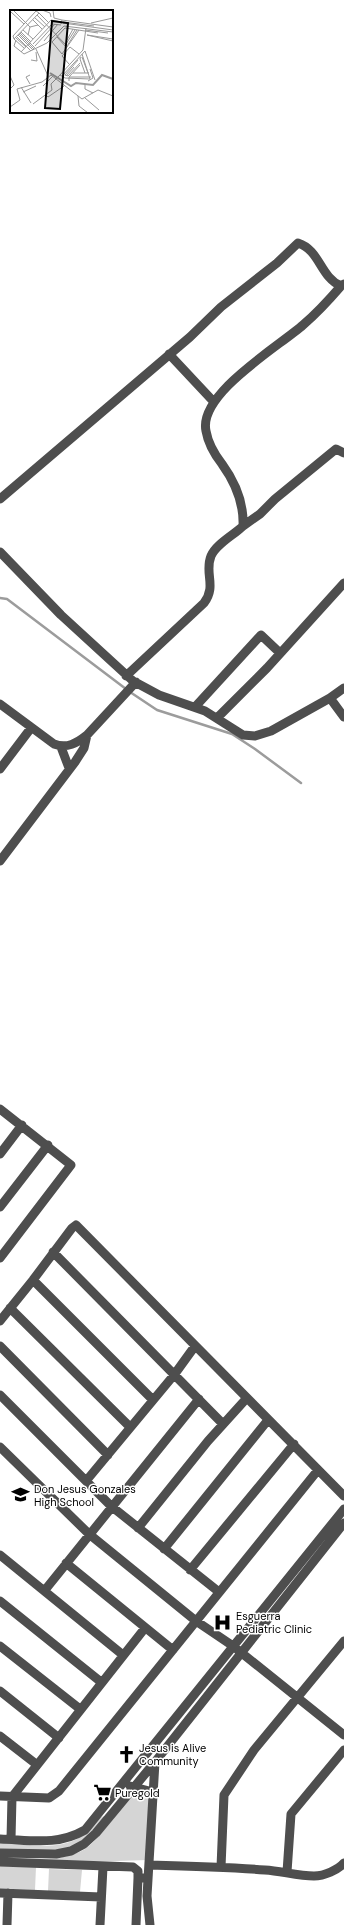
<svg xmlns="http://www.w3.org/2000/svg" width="344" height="1925" font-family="'DM Sans',sans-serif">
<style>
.green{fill:#d5d5d5}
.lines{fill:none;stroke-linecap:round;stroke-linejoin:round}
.stream{stroke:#9c9c9c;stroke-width:2.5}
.minor{stroke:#4e4e4e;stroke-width:9}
.labels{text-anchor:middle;stroke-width:3;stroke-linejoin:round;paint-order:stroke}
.poi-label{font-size:11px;fill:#000;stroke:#fff;text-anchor:start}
.inset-river{fill:none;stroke:#9c9c9c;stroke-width:2}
.inset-road{fill:none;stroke:#999;stroke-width:1}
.view{fill:#000;fill-opacity:0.15;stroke:#000;stroke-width:2}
.inset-edge{fill:none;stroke:#000;stroke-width:2}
</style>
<rect width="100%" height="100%" fill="#fff"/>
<!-- green -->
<path class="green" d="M137 1793H143L150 1798 147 1860 59 1863 0 1861V1856C27 1858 60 1864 85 1849 99 1840 119 1810 131 1796Z
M104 1816 105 1821 71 1849 0 1851V1843C25 1844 56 1851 79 1838 88 1833 97 1818 104 1816Z
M0 1866 36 1867 35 1890 0 1889Z
M49 1869 82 1870 80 1892 48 1891Z"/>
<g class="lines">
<!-- stream -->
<path class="stream" d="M0 598 7 599 126 689
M130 692 157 710 232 734 255 749 301 783"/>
<!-- minor -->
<path class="minor" d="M169 354 213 401
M0 499 190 337 221 307 277 263 298 243C320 250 320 277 341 286
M243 526 260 514 275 499 336 449 344 453
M0 552 61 615 133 681 159 695 205 711 243 735 255 736 271 731 330 698 344 688
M126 676 204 603C217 586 204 573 211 556 216 544 234 535 243 526 244 504 235 482 222 464 215 455 208 443 206 431 198 394 278 347 303 325 317 313 329 300 341 286L344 284
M330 698 344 717
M0 704 54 744C67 749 77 743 87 735L136 682
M195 707 261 635 280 653
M217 718 267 668 344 583
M61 747 69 768
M0 769 31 728
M0 861 75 762 84 748 87 735
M0 1109 71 1165 0 1258
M0 1154 22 1125
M0 1207 48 1145
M53 1252 223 1424
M33 1280 153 1400
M10 1308 130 1427
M0 1321 33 1280 72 1228 76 1225 344 1496
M0 1346 108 1455
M0 1395 111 1506 219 1592
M0 1447 89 1534 196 1621 233 1646 344 1735
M86 1481 174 1375 195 1346
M138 1528 208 1441 246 1399
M164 1549 268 1420
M0 1555 123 1655
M66 1563 173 1650
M190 1570 294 1444
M45 1590 199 1399
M0 1601 101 1682
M0 1646 80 1709
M0 1691 59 1738
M0 1736 36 1764
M130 1786 153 1792
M0 1796 49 1798 59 1791 318 1470
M0 1839C31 1840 57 1846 85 1830L344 1509
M11 1839 12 1797 145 1628
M0 1853 56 1854 71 1851 84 1844 96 1833 155 1762 344 1523
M0 1862 133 1867 138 1871V1878H148
M149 1865C188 1866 227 1867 265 1870 281 1871 298 1876 314 1876 324 1876 338 1870 344 1863
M221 1867 224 1795 254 1750 344 1641
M287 1872 291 1814 344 1750
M0 1893 101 1897
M7 1925 8 1893
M100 1925 103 1867
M136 1925 138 1878
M150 1925 147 1896 155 1762"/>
</g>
<!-- icons -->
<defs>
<symbol id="school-bare" viewBox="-9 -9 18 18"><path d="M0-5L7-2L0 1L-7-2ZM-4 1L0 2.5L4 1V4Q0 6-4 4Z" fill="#000" stroke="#fff" stroke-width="2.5" paint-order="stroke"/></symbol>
<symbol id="hospital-bare" viewBox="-9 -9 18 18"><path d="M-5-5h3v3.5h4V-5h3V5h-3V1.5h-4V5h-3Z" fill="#000" stroke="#fff" stroke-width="2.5" paint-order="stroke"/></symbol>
<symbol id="church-bare" viewBox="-9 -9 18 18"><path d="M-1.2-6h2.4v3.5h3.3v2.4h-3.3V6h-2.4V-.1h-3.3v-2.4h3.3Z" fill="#000" stroke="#fff" stroke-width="2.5" paint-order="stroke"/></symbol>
<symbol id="supermarket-bare" viewBox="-9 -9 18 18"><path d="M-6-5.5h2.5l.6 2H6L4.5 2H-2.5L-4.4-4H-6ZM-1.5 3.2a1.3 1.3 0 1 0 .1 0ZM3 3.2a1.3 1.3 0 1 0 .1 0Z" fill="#000" stroke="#fff" stroke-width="2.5" paint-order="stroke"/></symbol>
</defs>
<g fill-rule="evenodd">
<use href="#school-bare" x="8" y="1482" width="25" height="25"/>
<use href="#hospital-bare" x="210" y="1610" width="25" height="25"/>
<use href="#church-bare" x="114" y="1742" width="25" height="25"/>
<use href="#supermarket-bare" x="90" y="1780" width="25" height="25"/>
</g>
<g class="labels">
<!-- poi labels -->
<g class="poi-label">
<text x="34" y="1493">Don Jesus Gonzales<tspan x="34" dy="13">High School</tspan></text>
<text x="236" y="1620">Esguerra<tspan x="236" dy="13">Pediatric Clinic</tspan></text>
<text x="139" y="1752">Jesus is Alive<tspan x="139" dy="13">Community</tspan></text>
<text x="115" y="1797">Puregold</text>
</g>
</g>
<!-- overview -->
<g transform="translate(10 10)">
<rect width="103" height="103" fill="#fff"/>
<path class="inset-river" d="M40 63 61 76 66 73 83 75 92 65 103 69"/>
<path class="inset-road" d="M3 0 20 17M32 0 40 3 41 7M43 0 44 8 52 10M1 2 14 14M29 3 39 13M27 5 58 37M25 8 35 17M23 10 32 19M53 12 84 16M53 13 103 20M81 13 103 8M51 14 52 10 103 17M13 20 23 29M75 20 98 23M11 22 21 32M10 23 26 39M9 24 24 39M8 25 23 40M18 25 20 17 28 15M77 25 103 31M77 25 103 29M7 27 21 41M47 27 57 38M6 28 16 37M4 29 29 3 26 1 3 26 4 29 14 38M6 30 4 36 14 44 37 33 54 16 103 22M57 30 63 19M34 31 48 14M42 32 55 18 88 23M42 32 52 44 69 20M23 34 42 14 51 15M56 34 65 20M25 36 45 14M57 36 67 20M26 39 38 66M11 42 41 10 51 12M71 47 70 49 75 63M72 47 78 63M21 50 27 51 26 42M59 54 52 46 60 37 69 44M63 63H79M55 65 58 66 70 53M55 65 68 50M0 66 4 75 0 79M49 66 73 40 76 18M52 66 75 41 85 70M56 66 64 57M59 67H81M47 68 50 65 55 68 80 69 72 44M59 71V67L70 55M78 71 83 68 80 59M20 74 16 67 20 65M75 75V79L83 83M33 76 43 66M11 77 21 93M13 82 26 76M36 85 38 87 54 76M68 86 69 96 78 103M75 88 89 100M23 94 42 80 41 74 47 68M0 97 10 90 7 79 32 72 41 65 72 89 88 80 103 86"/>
<path class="view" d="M42 11 58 13 50 99 35 98Z"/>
<rect width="103" height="103" class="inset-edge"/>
</g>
</svg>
